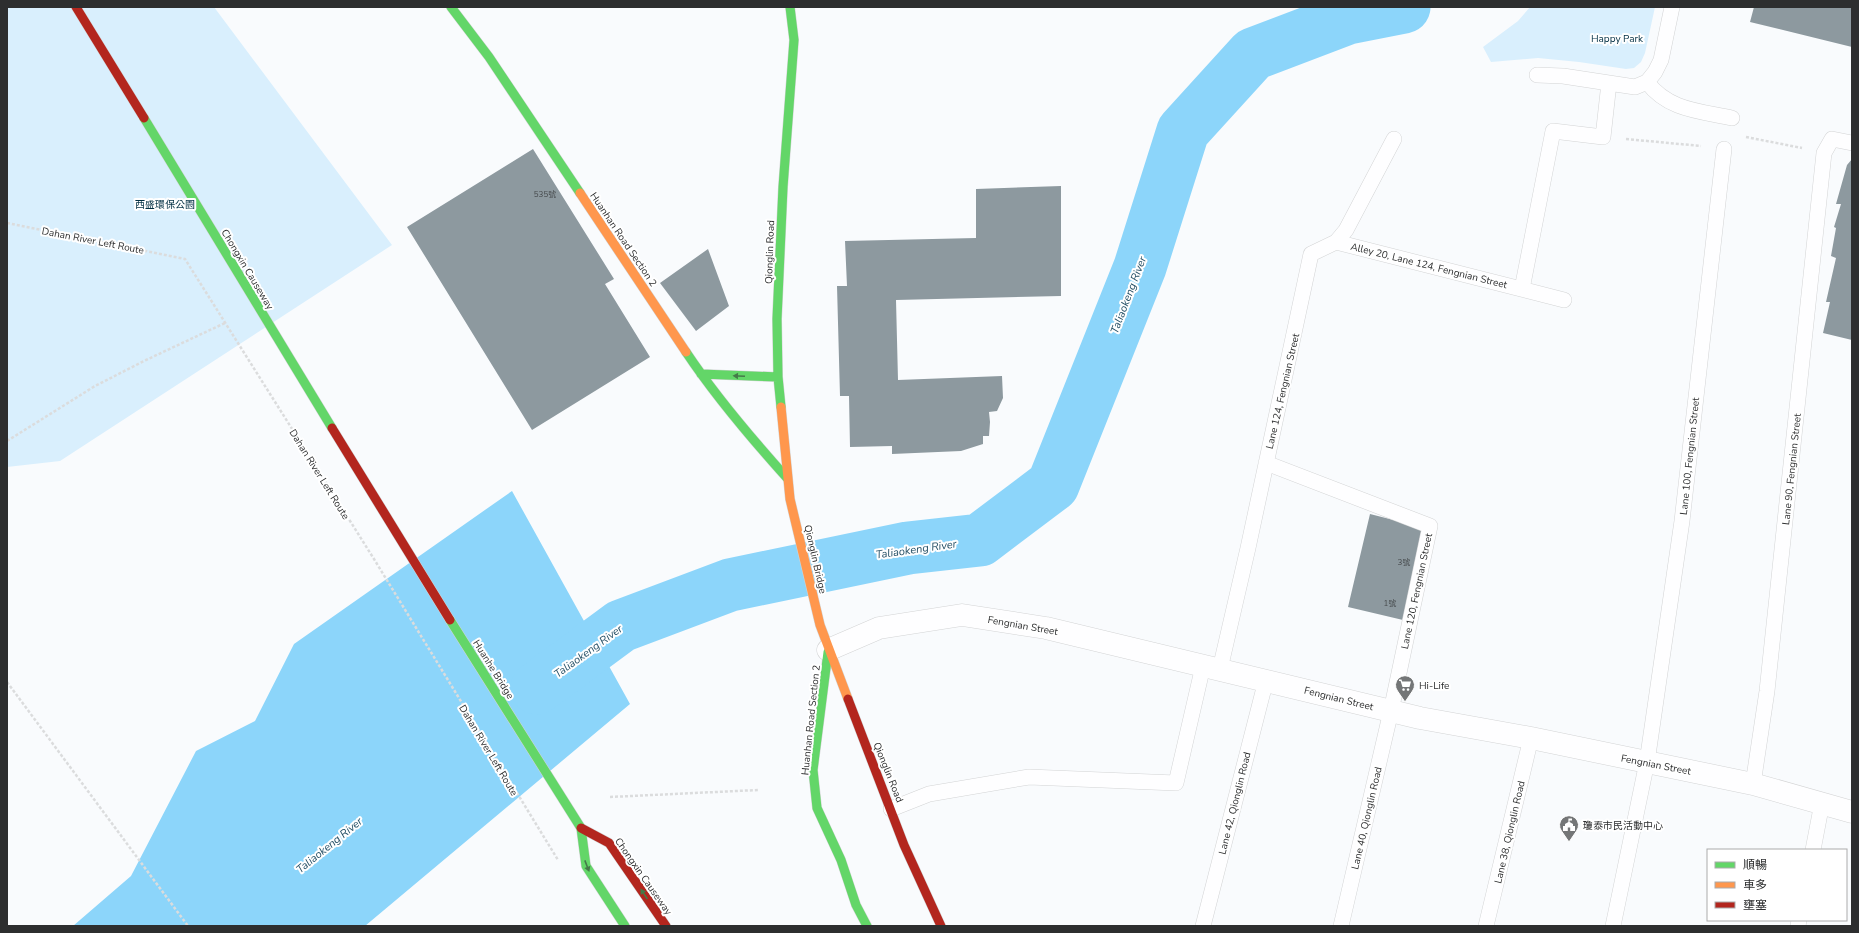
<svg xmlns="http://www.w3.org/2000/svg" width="1859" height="933" font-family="'Nunito Sans','Noto Sans TC',sans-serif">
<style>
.green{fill:#d9effd}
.water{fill:#8cd5fa}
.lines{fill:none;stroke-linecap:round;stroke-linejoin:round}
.river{stroke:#8cd5fa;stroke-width:53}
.building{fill:#8d999f}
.lane-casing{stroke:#d3d4d5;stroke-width:16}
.street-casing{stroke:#d3d4d5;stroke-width:23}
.fast-casing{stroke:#d3d4d5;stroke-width:10}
.slow-casing{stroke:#d3d4d5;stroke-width:10}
.jam-casing{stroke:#d3d4d5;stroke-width:10}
.path{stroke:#dbdcdd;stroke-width:2.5;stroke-dasharray:3 2;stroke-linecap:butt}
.lane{stroke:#fefeff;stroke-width:15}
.street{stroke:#fefeff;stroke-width:22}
.fast{stroke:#63d668;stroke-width:9}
.slow{stroke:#ff974d;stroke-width:9}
.jam{stroke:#b3261e;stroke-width:9}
.oneway{fill:#457a49}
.labels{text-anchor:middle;stroke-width:4;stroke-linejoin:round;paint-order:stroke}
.number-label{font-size:8px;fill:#45494b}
.park-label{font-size:10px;fill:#002e42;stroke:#fff}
.street-label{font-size:10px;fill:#2d2e2f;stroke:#fff}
.poi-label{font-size:10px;fill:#2d2e2f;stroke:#fff;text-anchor:start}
.water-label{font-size:11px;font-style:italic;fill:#244f65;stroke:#fff}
</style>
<rect width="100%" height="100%" fill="#f9fbfd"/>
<!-- green -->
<path class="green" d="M7 7H214L392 245 60 461 7 467Z
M1530 7H1655L1645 53 1641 62 1634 68 1626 69 1579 62 1538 58 1491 62 1483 47 1518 21Z"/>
<!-- water -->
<path class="water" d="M512 491 630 704 365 926H73L131 876 196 751 255 721 294 644Z"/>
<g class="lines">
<!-- river -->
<path class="river" d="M537 688 621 626 730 585 908 548 980 540 1053 485 1140 267 1183 131 1253 54 1348 18 1404 7"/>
</g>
<!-- building -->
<path class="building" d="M1754 7H1852V47L1750 22Z
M533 149 614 279 605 284 650 357 532 430 407 227Z
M1852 159V340L1823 333 1830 302H1826L1836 258 1831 256 1836 228 1834 227 1841 204H1836L1847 165Z
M1061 186V296L896 300 898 380 1002 376 1003 398 997 411 989 412 990 422 989 436H983V444L961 451 892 454V446L850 447 849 396H840L837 286H847L845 241 976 238V189Z
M708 249 729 306 696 331 660 283Z
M1370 514 1425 528 1403 620 1348 607Z"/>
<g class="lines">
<defs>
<path id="lane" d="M1537 75 1563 76 1635 87 1647 82 1655 72 1661 60 1672 7
M1647 82C1668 110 1699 111 1732 118
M1336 242 1564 300
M1522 289 1553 131 1603 137 1609 83
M1266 463 1430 526 1391 711 1341 926
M1220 669 1248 548 1311 254 1336 242 1346 230 1394 139
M1753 784 1767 691 1824 153 1832 139 1852 143
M891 809 929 794 1029 777 1176 783 1203 666
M1813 850 1822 803
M1203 926 1266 680
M1486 926 1531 738
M1613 926 1647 762 1682 521 1724 149
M1798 926 1799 920"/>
<path id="street" d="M828 650 879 628 962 615 1046 628 1420 718 1531 738 1753 784 1852 812"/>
<path id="fast" d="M451 7 489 57 580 193
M144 118 332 428
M686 352C716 397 751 438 787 478
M701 374 778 377
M781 407 778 377 777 319 783 187 794 40 790 7
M450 620 581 828 586 866 625 926
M828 652 813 770 817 808 841 860 856 905 867 926"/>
<path id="slow" d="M580 193 686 352
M781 407 790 499 820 625 848 699"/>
<path id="jam" d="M76 7 144 118
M332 428 450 620
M848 699 904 845 941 926
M581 828 609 843 666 926"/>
</defs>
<!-- lane casing -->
<use href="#lane" class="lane-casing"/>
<!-- street casing -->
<use href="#street" class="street-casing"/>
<!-- fast casing -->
<use href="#fast" class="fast-casing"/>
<!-- slow casing -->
<use href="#slow" class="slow-casing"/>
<!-- jam casing -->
<use href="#jam" class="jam-casing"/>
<!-- path -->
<path class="path" d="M1746 137 1802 148
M1626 139 1701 146
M7 223 185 259 374 559 558 860
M7 441 95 386 146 360 225 323
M7 682 188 926
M610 797 758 790"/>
<!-- lane -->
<use href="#lane" class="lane"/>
<!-- street -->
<use href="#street" class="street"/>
<!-- fast -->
<use href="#fast" class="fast"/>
<!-- slow -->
<use href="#slow" class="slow"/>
<!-- jam -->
<use href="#jam" class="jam"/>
</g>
<!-- one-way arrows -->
<defs><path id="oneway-solid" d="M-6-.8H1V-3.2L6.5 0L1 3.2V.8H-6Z"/></defs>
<g class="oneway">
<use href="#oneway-solid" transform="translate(739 376) rotate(-178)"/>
<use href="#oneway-solid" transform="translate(587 866) rotate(69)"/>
<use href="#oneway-solid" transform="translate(644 894) rotate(-124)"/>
</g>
<!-- icons -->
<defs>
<symbol id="supermarket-pin" viewBox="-11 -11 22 30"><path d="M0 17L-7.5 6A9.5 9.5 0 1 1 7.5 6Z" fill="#747677" stroke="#fff"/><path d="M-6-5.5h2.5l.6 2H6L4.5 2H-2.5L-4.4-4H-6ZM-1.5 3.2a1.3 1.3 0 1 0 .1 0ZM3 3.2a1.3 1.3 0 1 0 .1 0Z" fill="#fff"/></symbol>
<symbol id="civic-pin" viewBox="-11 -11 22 30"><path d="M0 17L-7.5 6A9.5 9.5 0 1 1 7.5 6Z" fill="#747677" stroke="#fff"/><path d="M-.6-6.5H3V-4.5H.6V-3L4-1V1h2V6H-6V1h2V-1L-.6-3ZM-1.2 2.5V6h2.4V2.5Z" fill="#fff"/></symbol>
</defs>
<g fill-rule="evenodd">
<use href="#supermarket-pin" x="1394" y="674" width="22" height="30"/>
<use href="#civic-pin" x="1558" y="814" width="22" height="30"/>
</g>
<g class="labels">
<!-- number labels -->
<g class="number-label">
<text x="545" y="197">535號</text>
<text x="1404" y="565">3號</text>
<text x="1390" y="606">1號</text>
</g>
<!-- park labels -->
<g class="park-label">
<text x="1617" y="42">Happy Park</text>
<text x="165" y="208">西盛環保公園</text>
</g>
<!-- street labels -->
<g class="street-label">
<text transform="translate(624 239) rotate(56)" y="4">Huanhan Road Section 2</text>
<text transform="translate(93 240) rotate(11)" y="4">Dahan River Left Route</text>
<text transform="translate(769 252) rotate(-88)" y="4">Qionglin Road</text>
<text transform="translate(1429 265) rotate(14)" y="4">Alley 20, Lane 124, Fengnian Street</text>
<text transform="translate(248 269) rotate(59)" y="4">Chongxin Causeway</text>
<text transform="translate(1282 391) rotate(-77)" y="4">Lane 124, Fengnian Street</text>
<text transform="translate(1689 456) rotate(-84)" y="4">Lane 100, Fengnian Street</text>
<text transform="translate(1791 469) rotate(-84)" y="4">Lane 90, Fengnian Street</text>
<text transform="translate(320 474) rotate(58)" y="4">Dahan River Left Route</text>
<text transform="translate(816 559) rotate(77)" y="4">Qionglin Bridge</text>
<text transform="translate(1416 591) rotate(-78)" y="4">Lane 120, Fengnian Street</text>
<text transform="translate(1023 625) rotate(10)" y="4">Fengnian Street</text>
<text transform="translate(494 669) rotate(58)" y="4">Huanhe Bridge</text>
<text transform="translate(1339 698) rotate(14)" y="4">Fengnian Street</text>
<text transform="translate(810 720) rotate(-84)" y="4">Huanhan Road Section 2</text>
<text transform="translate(489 750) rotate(59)" y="4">Dahan River Left Route</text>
<text transform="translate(1656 764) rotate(11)" y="4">Fengnian Street</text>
<text transform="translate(889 772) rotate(68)" y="4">Qionglin Road</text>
<text transform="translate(1234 803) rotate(-76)" y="4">Lane 42, Qionglin Road</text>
<text transform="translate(1366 818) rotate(-77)" y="4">Lane 40, Qionglin Road</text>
<text transform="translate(1509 832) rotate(-77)" y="4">Lane 38, Qionglin Road</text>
<text transform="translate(644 876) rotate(55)" y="4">Chongxin Causeway</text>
</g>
<!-- poi labels -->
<g class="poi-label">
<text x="1419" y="689">Hi-Life</text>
<text x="1583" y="829">瓊泰市民活動中心</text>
</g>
<!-- water labels -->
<g class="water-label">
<text transform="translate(1128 295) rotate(-69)" y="4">Taliaokeng River</text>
<text transform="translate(916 549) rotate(-8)" y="4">Taliaokeng River</text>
<text transform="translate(588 651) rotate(-36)" y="4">Taliaokeng River</text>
<text transform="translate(329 845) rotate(-39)" y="4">Taliaokeng River</text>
</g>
</g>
<!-- border -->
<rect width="1859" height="933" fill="none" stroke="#2d2e2f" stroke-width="16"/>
<!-- legend -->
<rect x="1707" y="849" width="140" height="72" fill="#ffffff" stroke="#ababac"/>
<rect x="1715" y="862" width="20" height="6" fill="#63d668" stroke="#ababac"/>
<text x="1743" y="869" font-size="12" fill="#2d2e2f">順暢</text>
<rect x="1715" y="882" width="20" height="6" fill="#ff974d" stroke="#ababac"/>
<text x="1743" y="889" font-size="12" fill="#2d2e2f">車多</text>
<rect x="1715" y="902" width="20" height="6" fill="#b3261e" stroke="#ababac"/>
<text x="1743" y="909" font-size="12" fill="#2d2e2f">壅塞</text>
</svg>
